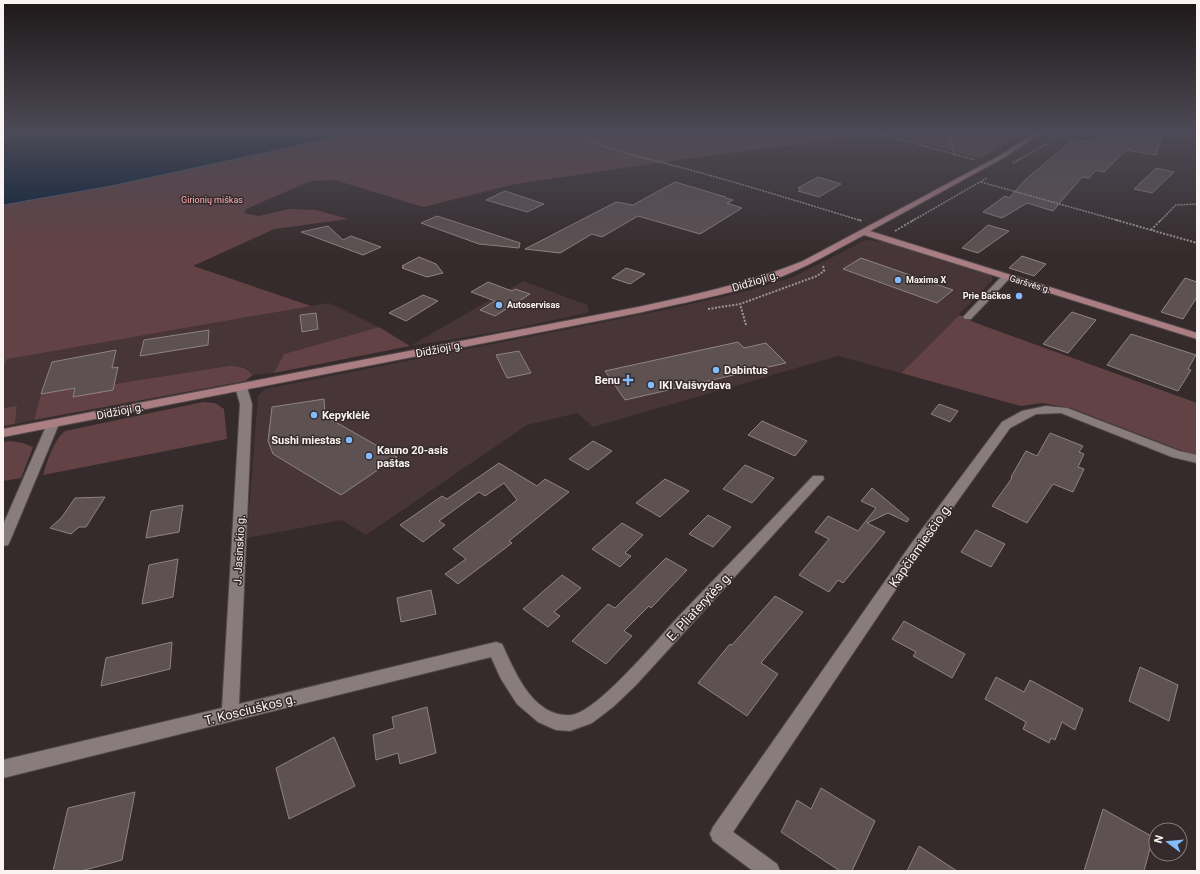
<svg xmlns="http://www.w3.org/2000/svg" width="1200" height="874" font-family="Roboto,sans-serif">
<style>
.built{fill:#473537}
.green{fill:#634245}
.water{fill:#021c36;stroke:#4c5c6f}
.building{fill:#5d5152;stroke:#908384}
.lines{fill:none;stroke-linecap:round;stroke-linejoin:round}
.street-casing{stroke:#534a4a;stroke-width:2}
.secondary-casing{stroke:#534a4a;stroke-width:2}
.path-far1{stroke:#9e9595;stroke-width:1.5;stroke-dasharray:2 1;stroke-linecap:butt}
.path{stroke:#9e9595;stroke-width:2;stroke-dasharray:2 1.5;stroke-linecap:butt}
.street{fill:#897c7d;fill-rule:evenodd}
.secondary{fill:#ab7e84;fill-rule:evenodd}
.poi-dot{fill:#83bcfb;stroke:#362b2c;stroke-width:1.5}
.labels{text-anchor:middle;stroke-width:3;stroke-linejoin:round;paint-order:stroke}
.far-park-label{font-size:9px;fill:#feb1b8;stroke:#362b2c}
.far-poi-label{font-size:9px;font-weight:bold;fill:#faf3f3;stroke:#362b2c;text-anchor:start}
.far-street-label{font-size:9px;fill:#faf3f3;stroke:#362b2c}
.street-label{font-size:11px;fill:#faf3f3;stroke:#362b2c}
.poi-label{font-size:11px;font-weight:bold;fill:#faf3f3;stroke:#362b2c;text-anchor:start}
.near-street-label{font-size:13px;fill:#faf3f3;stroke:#362b2c}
</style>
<rect width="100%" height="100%" fill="#362b2c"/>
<!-- built -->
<path class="built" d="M866 240 884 242 989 274 992 277V281L901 373 838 356 593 427 577 413 527 425 366 535 342 520 247 538 258 396 265 389 674 308 747 291 793 277Z
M3 250 193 266 311 306 329 303 379 327 284 354 274 373 253 375 248 369 239 366H228L114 384 73 397 75 388 41 394 34 420 15 424 17 406 3 408Z
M523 281 587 305 589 311 586 313 503 331 410 346Z"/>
<!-- green -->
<path class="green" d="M357 133H1023L980 159 893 135 865 136 692 158 515 184 423 207 335 180 311 181 246 209 244 213 259 216 289 209 316 210 348 219 274 229 193 266 311 306 7 359 3 367V205L111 186Z
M959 315 976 323 1197 403V455L1188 453 1071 408 1042 403 1021 406 901 373Z
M379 327 410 346 274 373 284 354Z
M228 366C239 366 245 366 253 375L245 381 34 420 41 394 75 388 73 397 114 384Z
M203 402 215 403 224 409 227 439 43 475C48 460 53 441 65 431Z
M17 406 15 424 3 426V408Z
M10 441 23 443 33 447 21 478 3 481V442Z"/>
<!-- water -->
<path class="water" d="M3 133H357L111 186 3 205Z"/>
<!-- building -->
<path class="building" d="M1107 133H1163L1156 155 1126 150 1104 172 1096 170 1089 178 1082 177 1053 211 1027 203 1002 218 983 212 1005 196 1009 198 1026 179 1074 139 1093 143 1099 134 1106 135Z
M1156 168 1174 172 1152 193 1134 189Z
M818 177 841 184 819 197 798 191 801 189 798 188Z
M675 182 726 197 725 198 733 200 727 203 742 208 700 234 638 216 602 237 592 234 560 253 525 249 616 202 633 205Z
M505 191 544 204 527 212 486 200Z
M437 216 520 243 519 248 479 244 421 223Z
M988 225 1009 231 978 253 962 248Z
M328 226 343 240 351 236 381 247 363 255 301 232Z
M1022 256 1046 264 1034 276 1009 268Z
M419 257 436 264 443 273 427 277 402 268 404 267 402 266Z
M861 258 953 290 937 303 843 269Z
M626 268 645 274 630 284 612 278Z
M1185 278 1197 282V297L1183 319 1161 312Z
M488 282 512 291 515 289 530 294 495 316 480 310 495 301 471 292Z
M423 295 438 301 406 321 389 313Z
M1072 312 1096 320 1068 353 1043 344Z
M316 313 318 329 302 332 300 315Z
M209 330 208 345 140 356 144 340Z
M1131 334 1196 355 1188 369 1191 370 1178 391 1107 365Z
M738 342 744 348 766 343 786 363 625 400 605 371Z
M116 350 112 368 118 367 113 390 73 397 75 388 41 394 52 362Z
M519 351 531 373 507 378 496 355Z
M324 399 325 416 397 457 341 495 273 454 268 441 272 407Z
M939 404 958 411 950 422 931 414Z
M762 421 807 441 795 456 748 435Z
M1050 433 1083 446 1079 452 1084 454 1078 467 1084 469 1073 492 1053 484 1027 523 992 506 1012 478 1011 477 1026 451 1037 456Z
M593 441 612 451 588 470 569 459Z
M499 463 537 486 545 479 569 492 509 541 512 543 458 584 445 574 466 559 453 549 517 500 504 483 485 496 479 492 439 521 445 525 423 542 400 525 442 496 447 499Z
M745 465 774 478 752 503 723 489Z
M665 479 689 491 660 517 636 503Z
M872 488 909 519 907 522 888 513 867 523 885 532 843 583 838 580 829 592 799 575 829 539 815 532 828 516 858 531 876 508 861 501Z
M105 497 86 527H79L71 534 50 528 62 517 75 498Z
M183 505 179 532 146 538 151 511Z
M708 515 731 527 713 547 689 534Z
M622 523 643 535 625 553 631 556 620 567 592 549Z
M976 530 1005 544 991 567 961 552Z
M666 558 687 570 651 608 649 606 624 631 632 636 606 664 572 641 608 604 615 608Z
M178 559 173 597 142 604 149 565Z
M562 575 581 588 554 612 560 616 548 627 523 609Z
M431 590 436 614 401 622 397 598Z
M775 596 803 612 761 663 778 674 747 716 698 683 730 644 732 645Z
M904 621 965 654 952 678 913 656 916 652 892 639Z
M172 642 170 669 101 686 106 658Z
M1140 667 1178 685 1169 721 1129 701Z
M996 677 1024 692 1030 680 1083 709 1075 730 1062 722 1055 740 1051 738 1049 743 1023 729 1026 722 985 699Z
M427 707 436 753 400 764 398 753 376 760 373 735 394 728 392 717Z
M334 737 355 786 289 819 276 768Z
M821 788 875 821 852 871H840L781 832 797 800 811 809Z
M135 792 122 860 81 871H53L68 808Z
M1103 809 1153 837 1144 871H1084Z
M919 846 957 871H907Z"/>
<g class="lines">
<defs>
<path id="street" d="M1006 274 1009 275V279L971 319H965L963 317 965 315 1003 275Z
M241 384 247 387 252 404 239 704 496 642 502 644C515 672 533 718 571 715 597 713 660 636 679 616 724 569 769 523 813 476H823L824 479 636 685 613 707 592 723 570 731 556 730 538 722 517 704 501 679 491 657 3 778V760L222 708 240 404 235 387Z
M1046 406 1067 408 1179 451 1197 455V463L1172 457 1061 413 1036 414 1010 428 921 552 733 832 777 864 780 871H753L713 841 710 834 713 827 911 544 1002 422 1022 411Z
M53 420 59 424 10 541 8 545 3 546V525L47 424Z"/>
<path id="secondary" d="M1034 133H1041L1005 157 870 231 1197 333V339L864 235C837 249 811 265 783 276 736 293 686 302 638 313L3 437V429L638 307C694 295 749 283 803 261L1001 155Z"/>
</defs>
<!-- street casing -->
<use href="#street" class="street-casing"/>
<!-- secondary casing -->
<use href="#secondary" class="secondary-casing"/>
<!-- path-far1 -->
<path class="path-far1" d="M573 133C608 151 646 158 683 168 743 184 803 203 862 221
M877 133 975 160
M949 133 955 155
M1013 163 1048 143 1056 133
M981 182 1120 221
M912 221 987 178
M1160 221 1176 205 1197 204"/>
<!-- path -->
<path class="path" d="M859 220 862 221
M1116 220 1197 243
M1151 230 1161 220
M895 231 914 220
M708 309 740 304
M746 325 740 304 817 276 824 271 823 265"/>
<!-- street -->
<use href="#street" class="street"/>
<!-- secondary -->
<use href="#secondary" class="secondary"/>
</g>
<!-- sky -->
<linearGradient id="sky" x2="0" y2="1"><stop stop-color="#1e1818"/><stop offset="0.52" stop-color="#4c4a56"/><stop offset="1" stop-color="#4c4a56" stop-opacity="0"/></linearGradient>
<rect width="1200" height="255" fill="url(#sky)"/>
<!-- markers -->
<g class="poi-dot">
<circle cx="898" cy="280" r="4"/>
<circle cx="1019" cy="296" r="4"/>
<circle cx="499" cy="305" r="4"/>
<circle cx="716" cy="370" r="4"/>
<path d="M626 374h4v4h4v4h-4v4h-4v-4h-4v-4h4z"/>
<circle cx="651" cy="385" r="4"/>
<circle cx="314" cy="415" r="4"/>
<circle cx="349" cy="440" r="4"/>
<circle cx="369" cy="456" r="4"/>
</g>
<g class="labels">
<!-- far-park labels -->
<g class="far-park-label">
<text x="212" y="203">Girionių miškas</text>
</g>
<!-- far-poi labels -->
<g class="far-poi-label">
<text x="906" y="283">Maxima X</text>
<text x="1011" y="299" text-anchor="end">Prie Bačkos</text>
<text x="507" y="308">Autoservisas</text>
</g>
<!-- far-street labels -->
<g class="far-street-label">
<text transform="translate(1030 284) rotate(17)" y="3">Garšvės g.</text>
</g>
<!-- street labels -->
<g class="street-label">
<text transform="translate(755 281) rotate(-17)" y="4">Didžioji g.</text>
<text transform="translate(439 349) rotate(-11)" y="4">Didžioji g.</text>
<text transform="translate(120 411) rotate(-11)" y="4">Didžioji g.</text>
<text transform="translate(239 550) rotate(-87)" y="4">J. Jasinskio g.</text>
</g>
<!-- poi labels -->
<g class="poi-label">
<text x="724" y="374">Dabintus</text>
<text x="620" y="384" text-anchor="end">Benu</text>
<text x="659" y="389">IKI Vaišvydava</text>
<text x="322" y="419">Kepyklėlė</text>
<text x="341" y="444" text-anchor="end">Sushi miestas</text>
<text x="377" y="454">Kauno 20-asis<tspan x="377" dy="13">paštas</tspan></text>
</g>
<!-- near-street labels -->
<g class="near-street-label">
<text transform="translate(920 545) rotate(-55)" y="5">Kapčiamiesčio g.</text>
<text transform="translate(699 606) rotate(-47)" y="5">E. Pliaterytės g.</text>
<text transform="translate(250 709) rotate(-14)" y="5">T. Kosciuškos g.</text>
</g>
</g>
<!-- border -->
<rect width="1200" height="874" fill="none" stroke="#faf3f3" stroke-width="8"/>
<!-- north arrow -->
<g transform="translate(1168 842) rotate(286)"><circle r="19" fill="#362b2c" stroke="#847b7c"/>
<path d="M0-3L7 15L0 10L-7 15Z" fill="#83bcfb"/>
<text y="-6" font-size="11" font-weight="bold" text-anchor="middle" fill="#faf3f3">N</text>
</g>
</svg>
